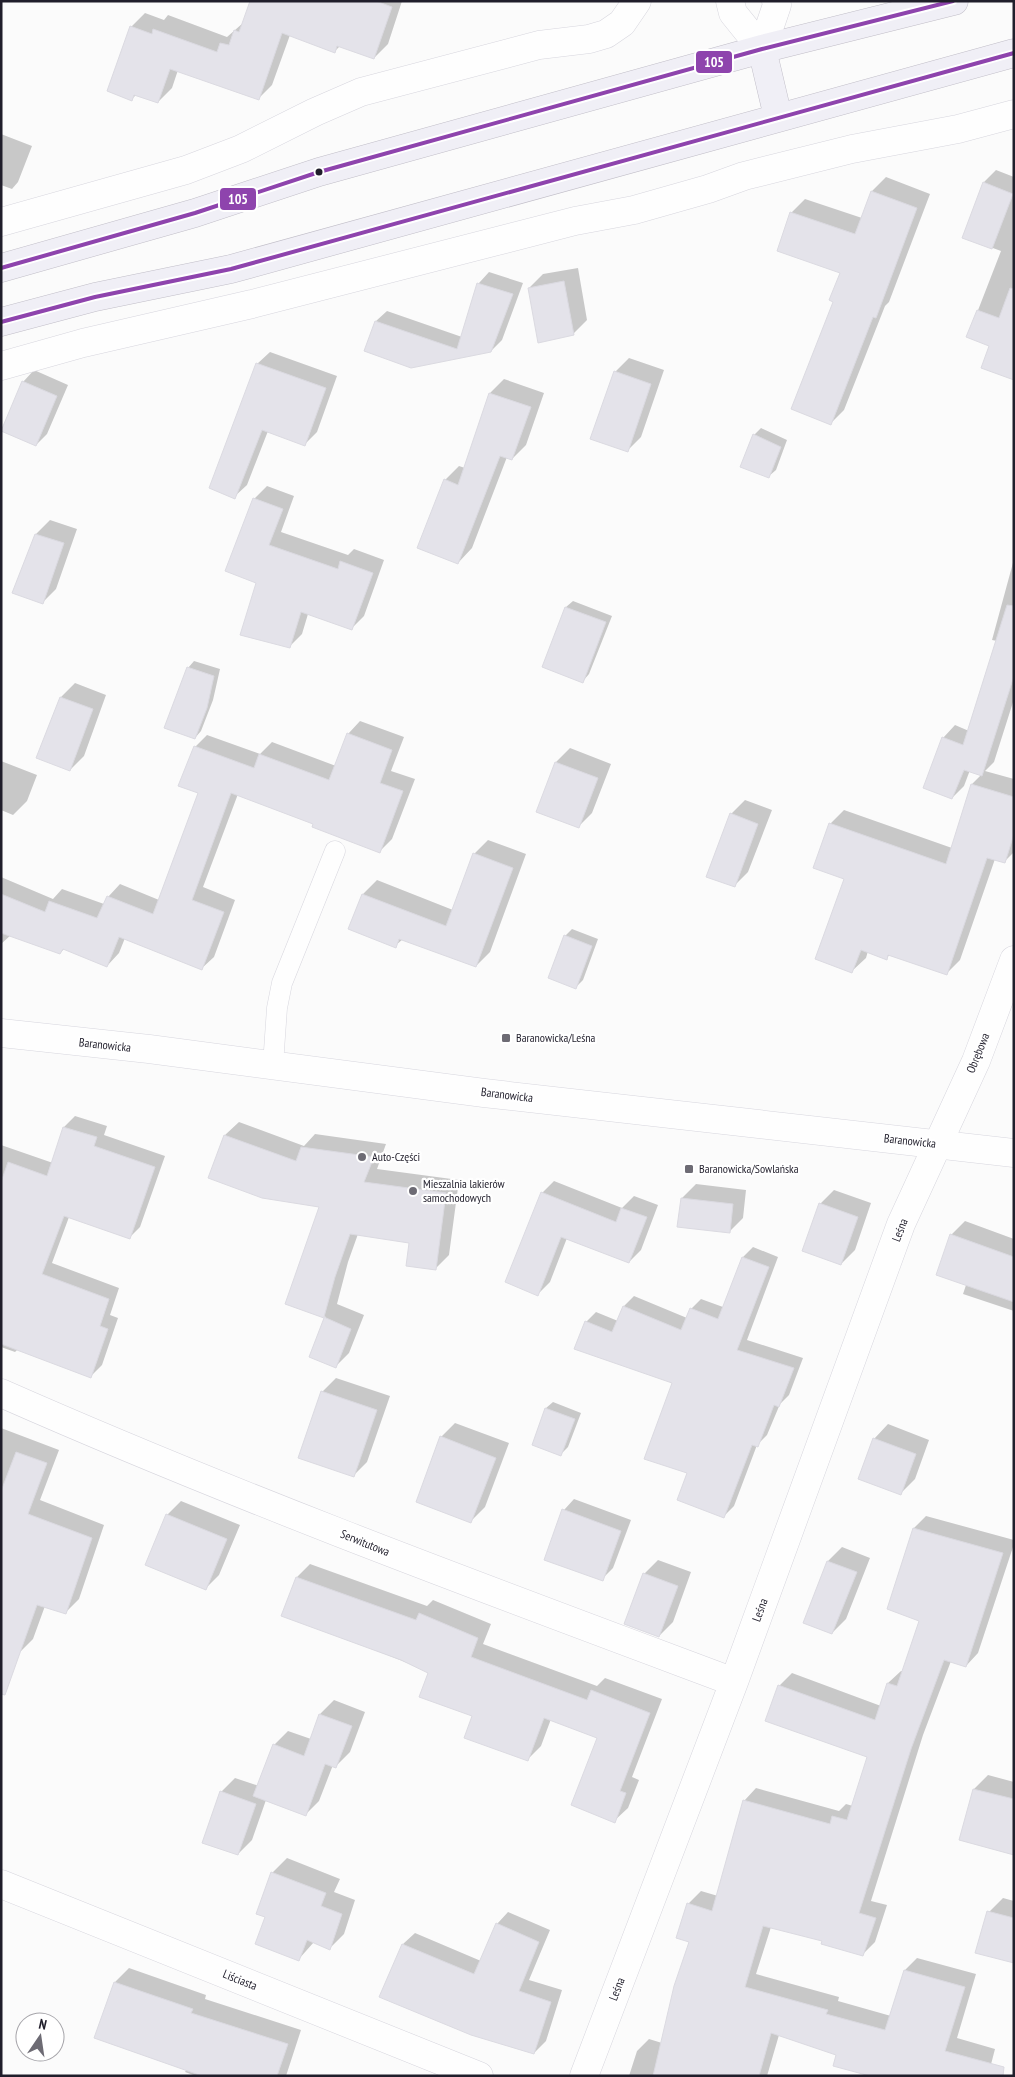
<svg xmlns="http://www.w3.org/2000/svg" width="1015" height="2077" font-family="'PT Sans Narrow',sans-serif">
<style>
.shadow{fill:#0003}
.building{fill:#e4e3ea;stroke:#dbdae1}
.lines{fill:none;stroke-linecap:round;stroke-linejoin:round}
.service-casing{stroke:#d7d6de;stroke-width:21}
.minor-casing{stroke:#d7d6de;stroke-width:29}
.tertiary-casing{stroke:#d7d6de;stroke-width:29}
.trunk-casing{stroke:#c1bec8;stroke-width:29}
.service{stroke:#fefefe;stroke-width:20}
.minor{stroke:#fefefe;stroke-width:28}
.tertiary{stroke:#fefefe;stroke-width:28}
.trunk{stroke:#f0eff6;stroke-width:28}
.bus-1-casing{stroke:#fff;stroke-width:8}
.bus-1{stroke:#8e44ad;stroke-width:4}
.bus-dot{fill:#201e2b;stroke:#fff;stroke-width:2}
.poi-dot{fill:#6d6b74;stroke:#fff;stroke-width:2}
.labels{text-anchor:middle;stroke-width:4.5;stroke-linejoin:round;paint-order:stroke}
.poi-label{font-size:12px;fill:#201e2b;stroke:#fff;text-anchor:start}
.street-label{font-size:12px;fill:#201e2b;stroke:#fff}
.line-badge{stroke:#fff;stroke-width:2}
.badge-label{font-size:14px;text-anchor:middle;font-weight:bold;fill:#fff}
</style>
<rect width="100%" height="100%" fill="#fbfbfb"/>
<!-- shadow -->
<path class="shadow" d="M251 1H402L388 44 374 58 340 46 335 51 290 35 272 85 258 99 178 70 172 88 158 102 136 95 132 99 131 27 145 13 164 20 168 15 227 37 243 23Z
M1 134 32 146 18 182 12 189 1 185Z
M996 170 1014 177V379L991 345 968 336 1001 251 963 237 984 182Z
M886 177 930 194 889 302 885 306 844 410 830 424 835 301 841 272 791 213 805 199 862 218 872 191Z
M578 268 587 320 573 334 529 288 543 274Z
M489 272 523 283 502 340 491 351 412 367 376 321 387 311 462 337 479 283Z
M270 352 337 376 317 432 305 444 268 431 247 485 234 497 257 364Z
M629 358 664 370 641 437 627 451 615 372Z
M34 370 68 385 47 434 36 445 23 382Z
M504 379 544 393 526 445 512 459 507 457 472 548 458 563 445 480 459 466 465 468 490 393Z
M761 428 787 440 776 470 769 476 754 435Z
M267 486 294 496 281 532 348 555 354 549 384 560 364 616 352 628 308 614 302 634 289 647 257 582 254 499Z
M50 520 77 529 56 589 42 603 36 534Z
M1014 559V699L994 762 985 771 1014 779V852L1004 862 995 859 960 960 946 974 890 955 886 958 868 951 866 958 852 971 845 878 830 824 844 810 952 848 972 784 982 774 970 770 964 786 952 798 943 738 955 725 969 731 997 641 992 640Z
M573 601 612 616 589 674 583 681 544 666 566 607Z
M194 661 220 669 213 700 201 731 195 738 188 668Z
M75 683 106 695 84 756 70 770 61 697Z
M360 721 404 737 391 771 415 779 392 839 380 851 314 823 238 794 203 887 235 900 214 957 201 969 125 938 119 953 107 966 65 948 60 953 11 935 1 944V877L53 899 62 889 104 904 108 897 120 884 159 900 199 792 195 747 207 735 260 754 272 742 336 766 348 734Z
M570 748 611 764 592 813 578 827 537 811 556 762Z
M1 761 37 775 27 801 13 815 1 810Z
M745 800 772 810 748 872 734 886 731 814Z
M488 840 526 854 490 952 476 966 403 939 395 946 350 929 363 894 377 880 453 910 474 854Z
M572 929 598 939 583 980 576 987 565 936Z
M75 1116 107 1126 104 1135 165 1156 140 1227 129 1238 69 1217 52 1263 119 1288 110 1315 118 1318 102 1365 91 1376 18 1349 15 1352 1 1347V1145L53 1163 64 1127Z
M239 1122 304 1146 315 1134 386 1144 377 1169 459 1180 449 1255 435 1269 410 1242 358 1234 348 1262 337 1304 364 1315 349 1353 336 1366 310 1356 326 1317 286 1303 320 1206 210 1178 225 1135Z
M554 1181 622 1208 634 1196 658 1205 641 1250 629 1262 567 1238 550 1282 538 1294 542 1193Z
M696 1184 746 1190 743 1218 729 1232 679 1226 682 1198Z
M834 1190 871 1203 855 1250 841 1264 820 1204Z
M965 1221 1014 1239V1311L963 1294 966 1285 951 1235Z
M753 1247 778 1257 747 1340 803 1358 789 1395 780 1404 767 1435 757 1445 734 1506 724 1516 689 1473 674 1382 586 1322 596 1312 618 1321 624 1306 634 1296 687 1318 691 1309 701 1299 723 1307 743 1257Z
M336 1378 390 1396 367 1462 353 1476 322 1392Z
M553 1402 581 1413 568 1447 561 1454 533 1444 546 1408Z
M455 1423 509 1443 485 1507 471 1521 441 1437Z
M888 1424 929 1440 915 1479 901 1493 874 1439Z
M1 1428 59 1450 40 1500 104 1525 79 1599 65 1613 45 1606 33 1639 20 1652 1 1645Z
M574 1499 631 1520 613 1568 602 1579 564 1510Z
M181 1501 240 1525 219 1575 205 1589 167 1515Z
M926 1516 1014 1540V1544L978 1653 966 1666 951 1661 923 1735 871 1901 887 1905 875 1942 863 1954 823 1940 771 1927 756 1974 839 1997 838 2001 891 2016 905 1970 917 1958 976 1974 957 2038 995 2049 988 2076 838 2054 779 2035 767 2076H629L637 2051 649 2039 662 2043 690 1941 688 1904 701 1891 718 1896 744 1801 756 1788 839 1811 846 1804 853 1806 868 1757 779 1686 792 1673 881 1706 888 1683 901 1671H903L921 1620 888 1608 914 1528Z
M842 1547 870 1558 846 1619 832 1633 828 1561Z
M658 1560 691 1572 673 1622 659 1636 644 1574Z
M310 1564 427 1606 433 1600 491 1624 483 1644 597 1686 605 1678 662 1699 632 1777 639 1780 628 1808 614 1821 598 1737 551 1719 541 1746 527 1760 473 1715 430 1672 375 1650 297 1577Z
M334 1700 365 1712 350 1752 336 1766 333 1765 319 1801 305 1815 266 1800 252 1840 238 1854 221 1792 235 1778 259 1786 274 1745 288 1731 311 1739 320 1714Z
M988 1775 1014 1782V1853L961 1839 974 1789Z
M287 1858 340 1879 334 1892 355 1900 344 1934 330 1948 314 1942 298 1960 266 1916 258 1913 273 1872Z
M1003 1898 1014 1901V1959L989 1912Z
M508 1912 550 1930 529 1980 562 1990 546 2041 534 2053 403 1944 415 1933 481 1961 497 1924Z
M129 1968 206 1995 205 1999 301 2030 286 2076H196L185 2072 187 2069 96 2037 115 1982Z"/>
<!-- building -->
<path class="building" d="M250 1H376L392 7 374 59 337 46 335 53 282 33 259 100 170 69 158 103 134 95 132 101 107 91 130 26 152 34 153 29 217 52 220 43 229 45 234 30 239 32Z
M983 182 1013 194 992 249 962 238Z
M871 191 917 208 876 318 873 317 831 425 791 409 833 302 829 300 840 273 777 251 790 212 855 234Z
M564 281 574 335 538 343 528 288Z
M477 283 513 294 491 352 411 368 364 351 375 321 457 349Z
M1010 288 1014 289V380L981 368 989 346 966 337 977 310 999 318Z
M256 363 326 388 305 446 262 430 235 499 209 488Z
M614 371 651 384 628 452 590 439Z
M22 381 57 396 36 446 1 431Z
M489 393 531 407 512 460 500 456 458 564 417 548 444 479 458 485Z
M753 434 781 447 769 478 740 467Z
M253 498 283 509 269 545 338 569 340 561 373 573 352 630 301 612 290 648 240 635 256 583 225 571Z
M35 534 64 543 43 604 12 593Z
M1007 605 1014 606V676L982 776 964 770 952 799 923 788 942 737 963 745Z
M565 607 606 622 583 683 542 667Z
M187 667 214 676 207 708 195 739 164 728Z
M60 697 93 709 70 771 36 758Z
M347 733 392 750 380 783 403 791 380 853 312 827 313 824 231 793 192 900 224 912 202 970 119 937 107 967 63 949 60 954 1 933V894L45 912 49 901 97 918 107 896 153 914 198 793 178 786 194 746 254 768 259 754 329 780Z
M555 762 598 778 579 828 536 812Z
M971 784 1014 797V834L1005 863 987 858 947 975 888 955 887 960 861 950 852 973 815 959 844 879 813 868 829 823 946 864Z
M730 813 758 824 735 887 706 877Z
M473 853 513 868 476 967 399 939 396 948 348 929 362 894 446 926Z
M564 935 592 946 576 989 548 978Z
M63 1127 97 1137 94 1146 155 1167 130 1239 64 1216 42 1274 109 1299 100 1326 108 1329 91 1378 1 1344V1182L8 1162 47 1176Z
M224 1135 296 1161 301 1147 374 1157 364 1182 446 1193 436 1270 406 1266 409 1243 350 1234 335 1277 324 1317 351 1329 336 1368 309 1357 324 1318 285 1304 319 1207 262 1198 208 1178Z
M541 1192 616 1222 621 1208 647 1217 629 1263 561 1237 538 1296 505 1282Z
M681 1198 733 1204 730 1233 677 1227Z
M819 1203 858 1217 841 1265 802 1251Z
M950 1234 1014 1257V1302L936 1275Z
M742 1257 769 1267 737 1350 794 1368 779 1407 774 1405 758 1447 752 1445 724 1518 677 1500 687 1473 644 1459 672 1383 574 1349 585 1321 612 1332 623 1306 681 1330 690 1308 718 1319Z
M321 1391 377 1410 354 1477 298 1458Z
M545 1408 575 1419 561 1456 532 1445Z
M440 1436 496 1458 471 1523 416 1502Z
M873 1438 916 1454 901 1495 858 1479Z
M16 1452 47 1463 28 1514 92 1538 66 1614 37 1605 5 1695 1 1694V1491Z
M562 1509 621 1531 603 1581 544 1560Z
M166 1514 227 1539 206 1590 145 1565Z
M913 1528 1003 1553 966 1667 944 1660 911 1749 859 1913 876 1918 863 1956 821 1944 822 1941 763 1926 745 1987 828 2010 826 2014 885 2030 904 1970 965 1987 945 2051 1004 2067 1003 2076H870L833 2066 836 2055 771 2033 759 2076H653L674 1986 689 1942 676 1938 687 1903 712 1911 743 1800 830 1824 832 1816 847 1820 867 1757 765 1721 778 1685 875 1720 887 1683 897 1686 919 1621 887 1609Z
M827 1561 857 1572 832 1634 803 1623Z
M643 1573 678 1586 659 1637 624 1624Z
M296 1577 416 1620 419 1613 478 1638 471 1657 587 1700 591 1690 650 1713 620 1791 626 1793 615 1823 571 1805 597 1738 544 1718 528 1761 464 1738 472 1716 419 1697 428 1673 401 1660 281 1616Z
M319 1714 352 1726 336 1768 325 1764 306 1816 253 1796 273 1744 304 1756Z
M973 1789 1014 1799V1855L959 1840Z
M220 1791 256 1804 238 1855 202 1843Z
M271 1872 326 1893 321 1906 342 1914 330 1950 307 1940 299 1961 255 1944 265 1917 256 1914Z
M987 1911 1014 1918V1963L975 1953Z
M496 1923 539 1942 519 1991 551 2002 534 2054 471 2035 379 1997 402 1944 474 1974Z
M114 1982 193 2009 191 2013 288 2044 277 2076H202L94 2038Z"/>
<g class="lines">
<defs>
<path id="service" d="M273 1065 277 1008 282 983 335 851"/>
<path id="minor" d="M730 1 733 13 762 49
M762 49 777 5 776 1
M1 222 186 170 241 149 315 112 361 92 539 45 589 39 606 34 622 23 637 1
M1 366 83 343 252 304 575 221 634 210 708 189 744 176 852 149 958 129 1014 114
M1 1393C241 1499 488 1590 734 1682
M1 1884 479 2076
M584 2076 734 1682 901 1224 976 1061 1014 960"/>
<path id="tertiary" d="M1 1033 149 1049 484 1093 1014 1153"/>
<path id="trunk" d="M762 49 778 117
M1 268 195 213 319 172 762 49 954 1
M1 322 95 297 231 269 1014 53"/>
</defs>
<!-- service casing -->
<use href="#service" class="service-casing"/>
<!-- minor casing -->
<use href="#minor" class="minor-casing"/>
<!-- tertiary casing -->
<use href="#tertiary" class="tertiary-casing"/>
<!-- trunk casing -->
<use href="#trunk" class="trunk-casing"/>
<!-- service -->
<use href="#service" class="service"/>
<!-- minor -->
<use href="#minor" class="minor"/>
<!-- tertiary -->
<use href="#tertiary" class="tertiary"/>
<!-- trunk -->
<use href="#trunk" class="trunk"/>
<defs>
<path id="bus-1" d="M1 268 195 213 319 172 762 49 953 1
M1 322 95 297 231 269 1014 53"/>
</defs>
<!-- bus-1 casing -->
<use href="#bus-1" class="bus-1-casing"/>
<!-- bus-1 -->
<use href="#bus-1" class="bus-1"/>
</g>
<!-- markers -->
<circle class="bus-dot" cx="319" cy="172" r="4.5"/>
<g class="poi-dot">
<rect x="501" y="1033" width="10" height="10" rx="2.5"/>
<circle cx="362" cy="1157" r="5"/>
<rect x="684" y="1164" width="10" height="10" rx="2.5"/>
<circle cx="413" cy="1191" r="5"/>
</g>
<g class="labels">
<!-- poi labels -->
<g class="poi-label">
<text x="516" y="1042">Baranowicka/Leśna</text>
<text x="372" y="1161">Auto-Części</text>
<text x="699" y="1173">Baranowicka/Sowlańska</text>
<text x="423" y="1188">Mieszalnia lakierów<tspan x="423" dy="14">samochodowych</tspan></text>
</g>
<!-- street labels -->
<g class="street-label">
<text transform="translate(105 1045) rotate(6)" y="4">Baranowicka</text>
<text transform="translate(978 1053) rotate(-68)" y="4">Obrębowa</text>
<text transform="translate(507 1095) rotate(7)" y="4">Baranowicka</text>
<text transform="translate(910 1141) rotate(6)" y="4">Baranowicka</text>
<text transform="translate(900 1230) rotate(-69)" y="4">Leśna</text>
<text transform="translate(365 1543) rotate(22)" y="4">Serwitutowa</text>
<text transform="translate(760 1610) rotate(-70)" y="4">Leśna</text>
<text transform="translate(240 1980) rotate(22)" y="4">Liściasta</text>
<text transform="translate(617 1989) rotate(-69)" y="4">Leśna</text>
</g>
</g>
<g class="line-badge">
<rect x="695" y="50" width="38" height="24" rx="5" fill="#8e44ad"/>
<rect x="219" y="187" width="38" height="24" rx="5" fill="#8e44ad"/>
</g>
<g class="badge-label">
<text x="714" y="67">105</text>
<text x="238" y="204">105</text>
</g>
<!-- border -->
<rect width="1015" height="2077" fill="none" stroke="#201e2b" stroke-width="5"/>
<!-- north arrow -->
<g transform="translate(40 2037) rotate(13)"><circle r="24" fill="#ffffff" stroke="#a6a5aa"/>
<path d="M0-4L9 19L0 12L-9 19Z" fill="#6d6b74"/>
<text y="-8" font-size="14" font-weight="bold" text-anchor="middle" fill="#201e2b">N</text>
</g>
</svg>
